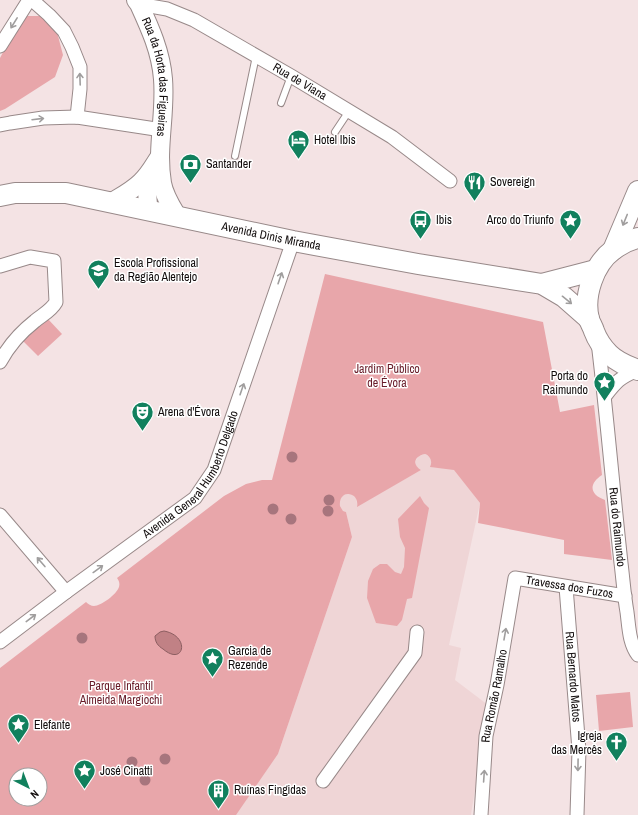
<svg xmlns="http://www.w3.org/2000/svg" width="638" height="815" font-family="'Archivo Narrow',sans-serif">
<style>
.built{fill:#efd5d6}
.green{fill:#e8a6aa;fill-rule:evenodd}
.water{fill:#c18185;stroke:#8c5e61}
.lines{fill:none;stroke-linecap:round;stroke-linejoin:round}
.lane-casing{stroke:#988989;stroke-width:8}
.street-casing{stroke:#988989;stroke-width:15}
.secondary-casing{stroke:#988989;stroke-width:20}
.primary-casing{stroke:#988989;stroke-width:22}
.lane{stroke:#fff;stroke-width:6}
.street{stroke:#fff;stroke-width:13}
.secondary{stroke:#fff;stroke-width:18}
.primary{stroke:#fff;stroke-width:20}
.tree{fill:#a7757d}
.oneway{stroke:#a09e9e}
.labels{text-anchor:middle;stroke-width:3;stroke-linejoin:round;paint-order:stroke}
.street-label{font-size:12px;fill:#110c0c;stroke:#fff}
.poi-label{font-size:12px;fill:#110c0c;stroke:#fff;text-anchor:start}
.park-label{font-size:12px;fill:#681b28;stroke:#fff}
</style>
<rect width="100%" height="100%" fill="#f4e3e4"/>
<!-- built -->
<path class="built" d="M425 454 430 457 431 459 432 462 431 467 454 469 480 503 449 645 461 648 455 680 488 705 471 815H235L278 754 352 537 346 512 343 511 340 506V499L343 495 349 494H352L356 498 357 504V506L421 470 417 467 416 465V460L419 456Z"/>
<!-- green -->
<path class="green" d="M22 16H41L57 32 63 55 55 77 5 109 0 111V58Z
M325 274 543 322 560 412 594 405 602 475C588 484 590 495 605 500L612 560 564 554V540L478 523 480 503 454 470 430 467C433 461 430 456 425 454 414 456 412 465 421 470L357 507C360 491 338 489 340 506L343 511 346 512 352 537 278 754 236 815H0V668L86 602C88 604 91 606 94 606 101 606 117 594 119 587 120 583 119 581 117 578L224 496 246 484 262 480H272ZM16 775H40V799H16Z
M47 318 62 334 38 356 22 340Z
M420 496 424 503 429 508 412 598 407 599 402 620 397 626 376 623 367 598 368 581 373 569 380 564H387L395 572 401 574 404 567 405 548 400 537 398 519Z
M630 692 633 727 599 731 596 695Z"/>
<!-- water -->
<path class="water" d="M164 631C191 636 184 667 163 649 158 646 155 642 155 636L160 632Z"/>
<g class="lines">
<defs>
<path id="lane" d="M281 103 291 76
M335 132 349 111
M235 156 256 56"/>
<g id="street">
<path d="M32 0 49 15 64 31 72 47 80 67V89L77 117"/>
<path id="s1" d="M139 4 167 9 194 20 291 76 392 137 450 181"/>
<path d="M0 46 29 0"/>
<path d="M0 125 10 123 43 118 77 117 162 130"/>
<path d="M0 266 30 257 54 261 56 302C51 311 42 315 35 321 21 332 8 347 0 362"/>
<path id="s2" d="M598 342C607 416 613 490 621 563 623 579 624 595 627 612 629 627 629 643 638 655"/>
<path d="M605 396C616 382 620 377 638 370"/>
<path d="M0 515 66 592"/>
<path id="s3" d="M566 587 579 750 577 815"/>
<path id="s4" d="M0 642 66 592 195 498 214 470 293 241"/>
<path d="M323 781 415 653 417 632"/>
<path id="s5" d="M481 815 486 736 497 685 515 578 625 596"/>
</g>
<g id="secondary">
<path id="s6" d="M136 0 139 4C150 28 161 52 163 79 166 114 156 148 162 183 164 195 171 206 177 216"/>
<path d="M112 202C122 196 133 190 141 182 149 175 154 165 160 156"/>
<path d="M149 210C146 195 147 185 153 171"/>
</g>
<g id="primary">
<path id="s7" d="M0 196 15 193H66L293 241 418 264 542 284 564 297 589 319"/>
<path d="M638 238C629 240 621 244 613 250 594 264 583 296 589 319 590 323 593 327 594 331 597 339 602 347 609 354 617 362 627 366 638 370"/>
<path d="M613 250 638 191"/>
<path d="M542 284 596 270"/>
</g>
</defs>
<!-- lane casing -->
<use href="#lane" class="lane-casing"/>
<!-- street casing -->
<use href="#street" class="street-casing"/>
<!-- secondary casing -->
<use href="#secondary" class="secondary-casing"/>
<!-- primary casing -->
<use href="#primary" class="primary-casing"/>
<!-- lane -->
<use href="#lane" class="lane"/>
<!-- street -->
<use href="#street" class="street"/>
<!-- secondary -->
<use href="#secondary" class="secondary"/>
<!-- primary -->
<use href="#primary" class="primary"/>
</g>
<!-- trees -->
<g class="tree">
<circle cx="292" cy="457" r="5.5"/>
<circle cx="329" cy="500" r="5.5"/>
<circle cx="273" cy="509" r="5.5"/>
<circle cx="328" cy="511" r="5.5"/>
<circle cx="291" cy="519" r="5.5"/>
<circle cx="82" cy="638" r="5.5"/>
<circle cx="165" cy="759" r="5.5"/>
<circle cx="132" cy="762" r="5.5"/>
<circle cx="145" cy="780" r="5.5"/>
</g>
<!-- one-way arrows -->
<defs><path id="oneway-shaft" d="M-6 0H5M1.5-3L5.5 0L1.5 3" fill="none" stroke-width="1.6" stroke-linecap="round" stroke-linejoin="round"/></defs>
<g class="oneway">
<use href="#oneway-shaft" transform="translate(14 23) rotate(122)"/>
<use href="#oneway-shaft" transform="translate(80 79) rotate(-92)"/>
<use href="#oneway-shaft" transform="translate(38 119) rotate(-7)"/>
<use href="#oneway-shaft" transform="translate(625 220) rotate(112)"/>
<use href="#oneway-shaft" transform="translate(280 278) rotate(-71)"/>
<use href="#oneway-shaft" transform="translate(567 300) rotate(39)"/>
<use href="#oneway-shaft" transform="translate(242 389) rotate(-71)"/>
<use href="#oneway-shaft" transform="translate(41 562) rotate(-131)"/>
<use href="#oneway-shaft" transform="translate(98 569) rotate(-36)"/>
<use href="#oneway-shaft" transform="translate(31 618) rotate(-37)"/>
<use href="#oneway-shaft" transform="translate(505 634) rotate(-80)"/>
<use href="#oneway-shaft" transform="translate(578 765) rotate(91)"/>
<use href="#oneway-shaft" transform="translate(484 776) rotate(-86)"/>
</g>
<!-- icons -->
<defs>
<symbol id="hotel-pin" viewBox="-11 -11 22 30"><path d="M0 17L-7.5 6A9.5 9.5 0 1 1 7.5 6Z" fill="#11805d" stroke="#fff"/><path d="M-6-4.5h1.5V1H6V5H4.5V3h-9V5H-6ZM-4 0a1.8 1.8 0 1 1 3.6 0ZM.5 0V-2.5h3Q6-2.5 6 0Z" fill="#fff"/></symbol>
<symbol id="bank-pin" viewBox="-11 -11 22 30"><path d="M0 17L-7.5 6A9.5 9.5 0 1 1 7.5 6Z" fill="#11805d" stroke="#fff"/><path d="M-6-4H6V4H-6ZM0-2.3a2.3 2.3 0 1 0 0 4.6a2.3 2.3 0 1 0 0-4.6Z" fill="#fff"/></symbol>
<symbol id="restaurant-pin" viewBox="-11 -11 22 30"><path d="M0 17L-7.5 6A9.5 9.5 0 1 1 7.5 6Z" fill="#11805d" stroke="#fff"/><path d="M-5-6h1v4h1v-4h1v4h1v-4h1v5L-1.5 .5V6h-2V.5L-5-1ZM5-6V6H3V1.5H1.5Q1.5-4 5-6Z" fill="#fff"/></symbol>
<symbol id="bus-pin" viewBox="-11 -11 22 30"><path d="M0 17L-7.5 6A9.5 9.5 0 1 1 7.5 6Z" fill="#11805d" stroke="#fff"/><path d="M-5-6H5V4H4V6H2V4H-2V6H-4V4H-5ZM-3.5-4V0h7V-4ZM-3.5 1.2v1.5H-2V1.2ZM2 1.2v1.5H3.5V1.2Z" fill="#fff"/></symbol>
<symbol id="sight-pin" viewBox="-11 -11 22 30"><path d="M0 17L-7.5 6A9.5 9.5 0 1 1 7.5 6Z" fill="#11805d" stroke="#fff"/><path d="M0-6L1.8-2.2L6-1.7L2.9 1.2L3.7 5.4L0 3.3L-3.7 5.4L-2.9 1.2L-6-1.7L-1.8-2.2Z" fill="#fff"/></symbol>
<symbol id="school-pin" viewBox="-11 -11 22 30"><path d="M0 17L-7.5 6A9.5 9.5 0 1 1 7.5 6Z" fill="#11805d" stroke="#fff"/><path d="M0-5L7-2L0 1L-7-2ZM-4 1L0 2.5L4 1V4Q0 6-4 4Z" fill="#fff"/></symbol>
<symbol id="theatre-pin" viewBox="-11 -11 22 30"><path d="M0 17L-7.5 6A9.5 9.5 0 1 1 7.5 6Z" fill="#11805d" stroke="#fff"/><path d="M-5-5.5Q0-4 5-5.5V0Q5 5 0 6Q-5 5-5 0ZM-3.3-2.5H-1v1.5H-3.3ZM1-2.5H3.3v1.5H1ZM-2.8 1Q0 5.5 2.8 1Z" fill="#fff"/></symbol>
<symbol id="church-pin" viewBox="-11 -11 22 30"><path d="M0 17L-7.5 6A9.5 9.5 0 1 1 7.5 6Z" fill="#11805d" stroke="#fff"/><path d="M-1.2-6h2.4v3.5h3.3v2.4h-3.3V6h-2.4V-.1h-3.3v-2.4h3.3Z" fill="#fff"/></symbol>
<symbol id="building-pin" viewBox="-11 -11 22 30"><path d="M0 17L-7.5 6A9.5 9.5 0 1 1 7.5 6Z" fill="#11805d" stroke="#fff"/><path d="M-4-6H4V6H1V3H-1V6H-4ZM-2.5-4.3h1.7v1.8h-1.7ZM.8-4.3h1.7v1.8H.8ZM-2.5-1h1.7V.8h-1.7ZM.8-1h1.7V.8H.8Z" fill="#fff"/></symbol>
</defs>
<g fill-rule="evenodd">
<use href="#hotel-pin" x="286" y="128" width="25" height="34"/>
<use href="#bank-pin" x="178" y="152" width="25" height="34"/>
<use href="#restaurant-pin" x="462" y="170" width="25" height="34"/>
<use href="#bus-pin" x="408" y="208" width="25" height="34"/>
<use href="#sight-pin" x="558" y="208" width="25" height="34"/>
<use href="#school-pin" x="86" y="258" width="25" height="34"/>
<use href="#sight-pin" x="592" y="370" width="25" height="34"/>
<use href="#theatre-pin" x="130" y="400" width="25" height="34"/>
<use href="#sight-pin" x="200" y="646" width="25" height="34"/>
<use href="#sight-pin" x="6" y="712" width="25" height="34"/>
<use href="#church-pin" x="604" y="730" width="25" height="34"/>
<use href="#sight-pin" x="72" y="758" width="25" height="34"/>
<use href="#building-pin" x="206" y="778" width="25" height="34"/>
</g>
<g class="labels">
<!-- street labels -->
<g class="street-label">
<text dy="4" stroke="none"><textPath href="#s6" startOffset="81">Rua da Horta das Figueiras</textPath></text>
<text dy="4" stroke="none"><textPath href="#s1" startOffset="180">Rua de Viana</textPath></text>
<text dy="4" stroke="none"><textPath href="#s7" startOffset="276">Avenida Dinis Miranda</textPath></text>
<text dy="4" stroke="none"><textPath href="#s4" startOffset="259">Avenida General Humberto Delgado</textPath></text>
<text dy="4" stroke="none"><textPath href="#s2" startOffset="186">Rua do Raimundo</textPath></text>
<text dy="4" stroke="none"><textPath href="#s5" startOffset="295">Travessa dos Fuzos</textPath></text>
<text dy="4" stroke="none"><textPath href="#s3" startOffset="90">Rua Bernardo Matos</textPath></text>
<text dy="4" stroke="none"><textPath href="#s5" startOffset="120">Rua Romão Ramalho</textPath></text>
</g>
<!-- poi labels -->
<g class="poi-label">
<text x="314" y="144">Hotel Ibis</text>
<text x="206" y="168">Santander</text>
<text x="490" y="186">Sovereign</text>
<text x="436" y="224">Ibis</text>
<text x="554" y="224" text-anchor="end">Arco do Triunfo</text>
<text x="114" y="267">Escola Profissional<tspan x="114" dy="14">da Região Alentejo</tspan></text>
<text x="588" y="380" text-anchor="end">Porta do<tspan x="588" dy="14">Raimundo</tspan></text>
<text x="158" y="416">Arena d'Évora</text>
<text x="228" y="655">Garcia de<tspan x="228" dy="14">Rezende</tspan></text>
<text x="34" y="729">Elefante</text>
<text x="602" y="740" text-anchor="end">Igreja<tspan x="602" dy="14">das Mercês</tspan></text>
<text x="100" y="775">José Cinatti</text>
<text x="234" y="794">Ruínas Fingidas</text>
</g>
<!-- park labels -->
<g class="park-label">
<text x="387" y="373">Jardim Público<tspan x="387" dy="14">de Évora</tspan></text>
<text x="121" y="690">Parque Infantil<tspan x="121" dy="14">Almeida Margiochi</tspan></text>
</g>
</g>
<!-- north arrow -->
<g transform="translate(28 787) rotate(138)"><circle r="19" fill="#ffffff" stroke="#a09e9e"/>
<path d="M0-3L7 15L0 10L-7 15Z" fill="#11805d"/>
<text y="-6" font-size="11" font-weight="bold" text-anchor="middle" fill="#110c0c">N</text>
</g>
</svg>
